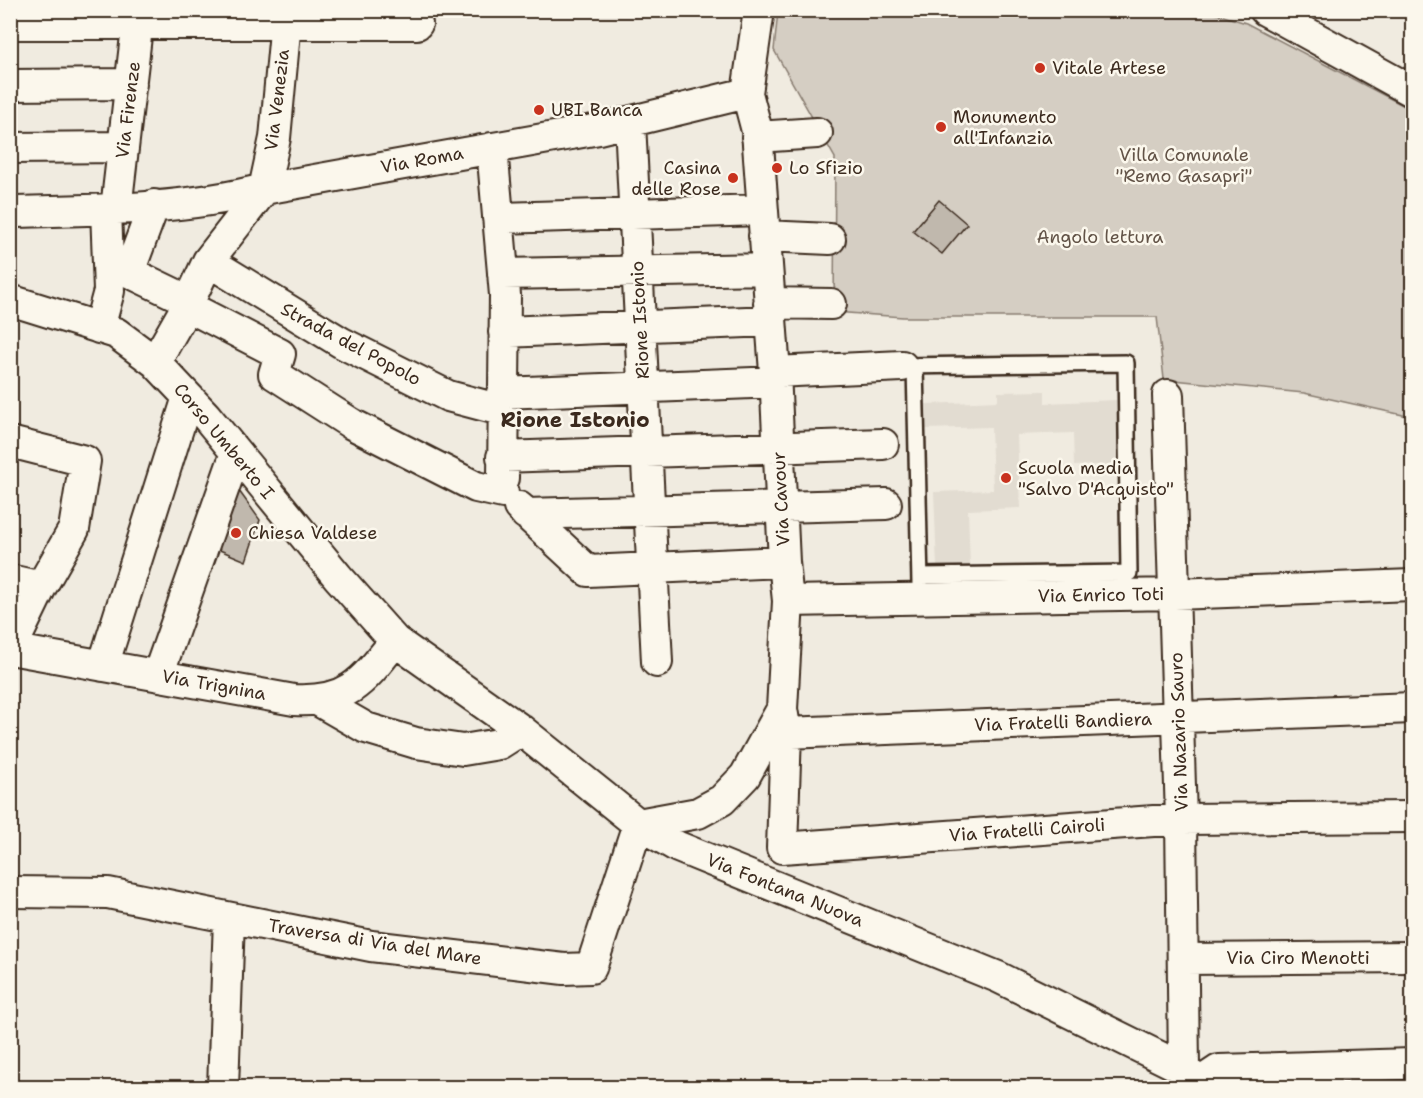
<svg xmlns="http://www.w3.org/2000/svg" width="1423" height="1098" font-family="'Shantell Sans',sans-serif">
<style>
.built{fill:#e2dcd1}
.green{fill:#d5cec3;stroke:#887c70;stroke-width:1.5}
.building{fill:#c0b8ad;stroke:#3b2a1e;stroke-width:1.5}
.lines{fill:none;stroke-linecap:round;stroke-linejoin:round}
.service-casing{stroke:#3b2a1e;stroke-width:20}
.minor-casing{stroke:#3b2a1e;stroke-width:34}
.service{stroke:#fbf7ec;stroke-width:15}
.minor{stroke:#fbf7ec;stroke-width:30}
.poi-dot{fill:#c8321e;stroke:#fbf7ec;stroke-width:2}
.labels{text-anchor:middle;stroke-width:5;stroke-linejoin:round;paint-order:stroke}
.poi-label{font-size:18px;fill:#3b2a1e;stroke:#fbf7ec;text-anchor:start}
.street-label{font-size:18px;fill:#3b2a1e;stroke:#fbf7ec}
.park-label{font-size:18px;fill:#625347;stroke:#fbf7ec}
.quarter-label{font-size:21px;font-weight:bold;fill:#3b2a1e;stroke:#fbf7ec}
</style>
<rect width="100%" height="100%" fill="#f0ebe0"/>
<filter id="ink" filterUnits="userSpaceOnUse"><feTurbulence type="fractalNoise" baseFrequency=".0167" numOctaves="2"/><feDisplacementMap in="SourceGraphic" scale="12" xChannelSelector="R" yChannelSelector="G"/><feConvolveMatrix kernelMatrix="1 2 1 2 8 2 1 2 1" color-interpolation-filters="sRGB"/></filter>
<g filter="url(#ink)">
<!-- built -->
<path class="built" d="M1045 391V403L1117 400 1119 464 1074 466 1073 433 1017 435 1020 508 968 510 970 566 937 568 934 492 993 490 991 427 926 429V404L998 401V392Z"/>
<!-- green -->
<path class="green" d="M778 11H1207L1246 23 1412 110V417L1304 393 1164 379 1157 317H903L834 312 835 158 774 50Z"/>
<!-- building -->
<path class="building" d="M939 200 967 224 942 254 913 231Z
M234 484 260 520 246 561 210 546Z"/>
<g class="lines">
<defs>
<path id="service" d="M902 366 1126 363 1129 573 920 576
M915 366 920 584"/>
<path id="minor" d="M1265 10 1412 91
M10 24H417
M10 85 131 84
M630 122 657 662
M757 137 817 133
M10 148 123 147
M492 148 505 295 503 478
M154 205 129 272 189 301
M116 209 139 10
M10 212C92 210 185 210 264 189L599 129 747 93
M498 218 762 210
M764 236 830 239
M208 261 342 343 448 396 501 410
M503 274 767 269
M10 300 116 333 155 362 206 416 338 577 395 641 521 730 638 824 678 847 998 977 1184 1069 1206 1088
M769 303 831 304
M187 306 280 354 274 374 352 424 476 487 503 493
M99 328 109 291 106 209
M504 332 771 321
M155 362 187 306 208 261 264 189 275 138 287 10
M775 372 902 366
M502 393 775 382
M1168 395 1181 819 1184 1069
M10 442 85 461 74 529 41 587 10 580
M502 457 883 444
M519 507 588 571 784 562
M526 514 886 504
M788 601 1175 594 1412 585
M10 649 294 700C349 703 364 680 395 641
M11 649 41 587
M103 666 188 397
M158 675 236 453
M319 701 366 728 416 743 463 750 499 744 521 730
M782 709 786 733 782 848 1181 819 1412 817
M786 733 1412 708
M10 892 108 893 371 946 564 969 591 968 638 824 698 813 722 800 745 776 782 709 788 601 784 562 775 372 757 131 747 93 759 10
M1184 959 1412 957
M1201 1082 1219 1070 1412 1064
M223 1088 229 919"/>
</defs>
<!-- service casing -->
<use href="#service" class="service-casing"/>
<!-- minor casing -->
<use href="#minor" class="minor-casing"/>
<!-- service -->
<use href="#service" class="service"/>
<!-- minor -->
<use href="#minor" class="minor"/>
</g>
</g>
<!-- markers -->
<g class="poi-dot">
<circle cx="1040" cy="68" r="6"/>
<circle cx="539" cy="110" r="6"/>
<circle cx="941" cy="127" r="6"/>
<circle cx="777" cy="168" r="6"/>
<circle cx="733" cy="178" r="6"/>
<circle cx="1006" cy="478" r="6"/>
<circle cx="236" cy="533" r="6"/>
</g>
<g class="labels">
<!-- poi labels -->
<g class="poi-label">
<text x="1052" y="74">Vitale Artese</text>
<text x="551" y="116">UBI Banca</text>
<text x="953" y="123">Monumento<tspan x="953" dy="21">all'Infanzia</tspan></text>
<text x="721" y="174" text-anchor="end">Casina<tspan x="721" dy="21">delle Rose</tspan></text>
<text x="789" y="174">Lo Sfizio</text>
<text x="1018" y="474">Scuola media<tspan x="1018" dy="21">"Salvo D'Acquisto"</tspan></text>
<text x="248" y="539">Chiesa Valdese</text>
</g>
<!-- street labels -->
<g class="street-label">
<text transform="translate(277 100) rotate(-83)" y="6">Via Venezia</text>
<text transform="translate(128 110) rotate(-83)" y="6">Via Firenze</text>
<text transform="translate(422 160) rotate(-10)" y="6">Via Roma</text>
<text transform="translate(640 320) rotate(-93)" y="6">Rione Istonio</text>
<text transform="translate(351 344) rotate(28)" y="6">Strada del Popolo</text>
<text transform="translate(224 441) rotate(50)" y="6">Corso Umberto I</text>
<text transform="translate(781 499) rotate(-93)" y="6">Via Cavour</text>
<text transform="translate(1101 595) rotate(-1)" y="6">Via Enrico Toti</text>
<text transform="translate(214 685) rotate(10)" y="6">Via Trignina</text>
<text transform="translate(1063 722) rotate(-2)" y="6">Via Fratelli Bandiera</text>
<text transform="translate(1179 732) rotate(-92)" y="6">Via Nazario Sauro</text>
<text transform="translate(1027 830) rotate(-4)" y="6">Via Fratelli Cairoli</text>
<text transform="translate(785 890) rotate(22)" y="6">Via Fontana Nuova</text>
<text transform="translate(375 942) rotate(9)" y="6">Traversa di Via del Mare</text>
<text x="1298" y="964">Via Ciro Menotti</text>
</g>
<!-- park labels -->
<g class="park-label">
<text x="1184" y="161">Villa Comunale<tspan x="1184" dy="21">"Remo Gasapri"</tspan></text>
<text x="1100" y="243">Angolo lettura</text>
</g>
<!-- quarter labels -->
<g class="quarter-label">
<text x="575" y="427">Rione Istonio</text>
</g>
</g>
<!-- margin -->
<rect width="1423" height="1098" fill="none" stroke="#fbf7ec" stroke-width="36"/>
<rect x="18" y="18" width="1387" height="1062" fill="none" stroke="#3b2a1e" stroke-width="2" filter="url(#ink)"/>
</svg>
